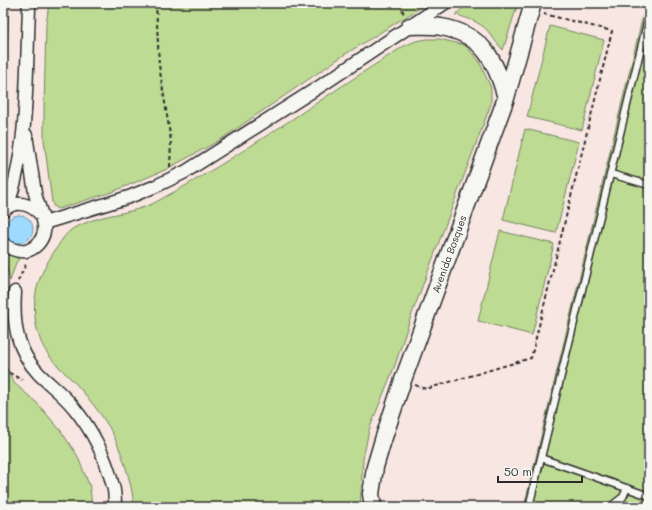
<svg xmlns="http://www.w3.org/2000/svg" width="652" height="510" font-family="Mali,sans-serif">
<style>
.green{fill:#bddb93;stroke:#74835f}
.water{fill:#9ddafe;stroke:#6f94aa}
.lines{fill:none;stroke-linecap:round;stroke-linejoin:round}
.lane-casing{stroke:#2b2b2b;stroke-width:9}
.street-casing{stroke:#2b2b2b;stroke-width:15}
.secondary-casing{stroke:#2b2b2b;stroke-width:19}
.path{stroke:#2b2b2b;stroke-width:2;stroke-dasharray:4 3;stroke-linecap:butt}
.lane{stroke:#f6f6f2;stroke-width:6}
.street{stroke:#f6f6f2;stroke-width:12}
.secondary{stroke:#f6f6f2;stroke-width:16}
.labels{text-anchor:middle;stroke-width:3.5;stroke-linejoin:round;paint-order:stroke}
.street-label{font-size:10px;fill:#2b2b2b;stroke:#f6f6f2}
</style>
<rect width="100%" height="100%" fill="#f8e6e2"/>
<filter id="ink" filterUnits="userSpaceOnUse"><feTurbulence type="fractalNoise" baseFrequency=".025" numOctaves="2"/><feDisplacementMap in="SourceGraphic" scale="8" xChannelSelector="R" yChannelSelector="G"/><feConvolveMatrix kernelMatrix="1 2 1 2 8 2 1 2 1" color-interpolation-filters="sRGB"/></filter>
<g filter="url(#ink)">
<!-- green -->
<path class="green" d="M3 3H9L3 174Z
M49 3H428L344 55 220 140 165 170 112 192 58 209 54 207 52 202 44 140V109L46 25Z
M469 3H518L503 50C497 44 493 37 487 30 479 22 466 17 455 15Z
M646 3H649V507H524Z
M550 26 604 40 582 130 527 117Z
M427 39H439L465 45 479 61 491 88V104L410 319 395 365 369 430 363 459 360 507H134C132 482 121 448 109 427 100 412 88 398 77 385 65 372 48 359 41 342 28 307 35 279 56 249 60 243 64 235 71 230 74 227 79 226 83 224 106 213 132 214 154 203 241 157 321 98 404 46L416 41Z
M525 129 579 142 556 233 503 220Z
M500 231 554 244 532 335 478 321Z
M3 252 19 259 16 263 10 281Z
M3 360 14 383 37 403 61 431 77 455 90 487 92 507H3Z"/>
<!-- water -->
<path class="water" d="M5 229a14 14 0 1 1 28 0a14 14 0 1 1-28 0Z"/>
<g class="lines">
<defs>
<path id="lane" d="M611 174 649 185
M541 458 649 496
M529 507 649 15
M610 507 623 497 627 488"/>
<path id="street" d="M7 207C29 148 26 72 29 9L28 3
M4 210C16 199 31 204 41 215
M44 223 129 197 156 186 185 172 322 85 445 3
M3 244C10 249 17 252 26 251 35 249 42 241 44 232 46 221 37 204 35 193 32 174 29 154 26 135
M15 292C13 323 16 350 39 374 50 385 64 395 74 408 92 430 106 458 113 486 115 492 115 500 115 507"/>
<path id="secondary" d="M410 26C420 26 431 25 441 27 483 34 496 61 506 98
M373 507 371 494 375 467 383 440 403 380 506 98 533 3"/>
</defs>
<!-- lane casing -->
<use href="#lane" class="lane-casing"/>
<!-- street casing -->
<use href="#street" class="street-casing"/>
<!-- secondary casing -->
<use href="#secondary" class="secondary-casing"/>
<!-- path -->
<path class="path" d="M156 3 159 65 171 141 170 167
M400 3 404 15
M18 281 27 262
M3 369 22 380
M415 385 426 389 531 358 612 31 544 14"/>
<!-- lane -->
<use href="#lane" class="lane"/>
<!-- street -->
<use href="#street" class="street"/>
<!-- secondary -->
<use href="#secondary" class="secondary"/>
</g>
</g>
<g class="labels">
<!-- street labels -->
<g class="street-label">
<text transform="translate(449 254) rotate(-70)" y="4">Avenida Bosques</text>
</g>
</g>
<!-- margin -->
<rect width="652" height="510" fill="none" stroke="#f6f6f2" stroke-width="16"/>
<rect x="8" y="8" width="636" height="494" fill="none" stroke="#2b2b2b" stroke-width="1.5" filter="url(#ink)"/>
<!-- scale -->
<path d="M498 476v6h84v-6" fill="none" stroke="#2b2b2b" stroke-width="2"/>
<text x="504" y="476" font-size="12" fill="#2b2b2b" stroke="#f6f6f2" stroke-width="3" paint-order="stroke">50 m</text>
</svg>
